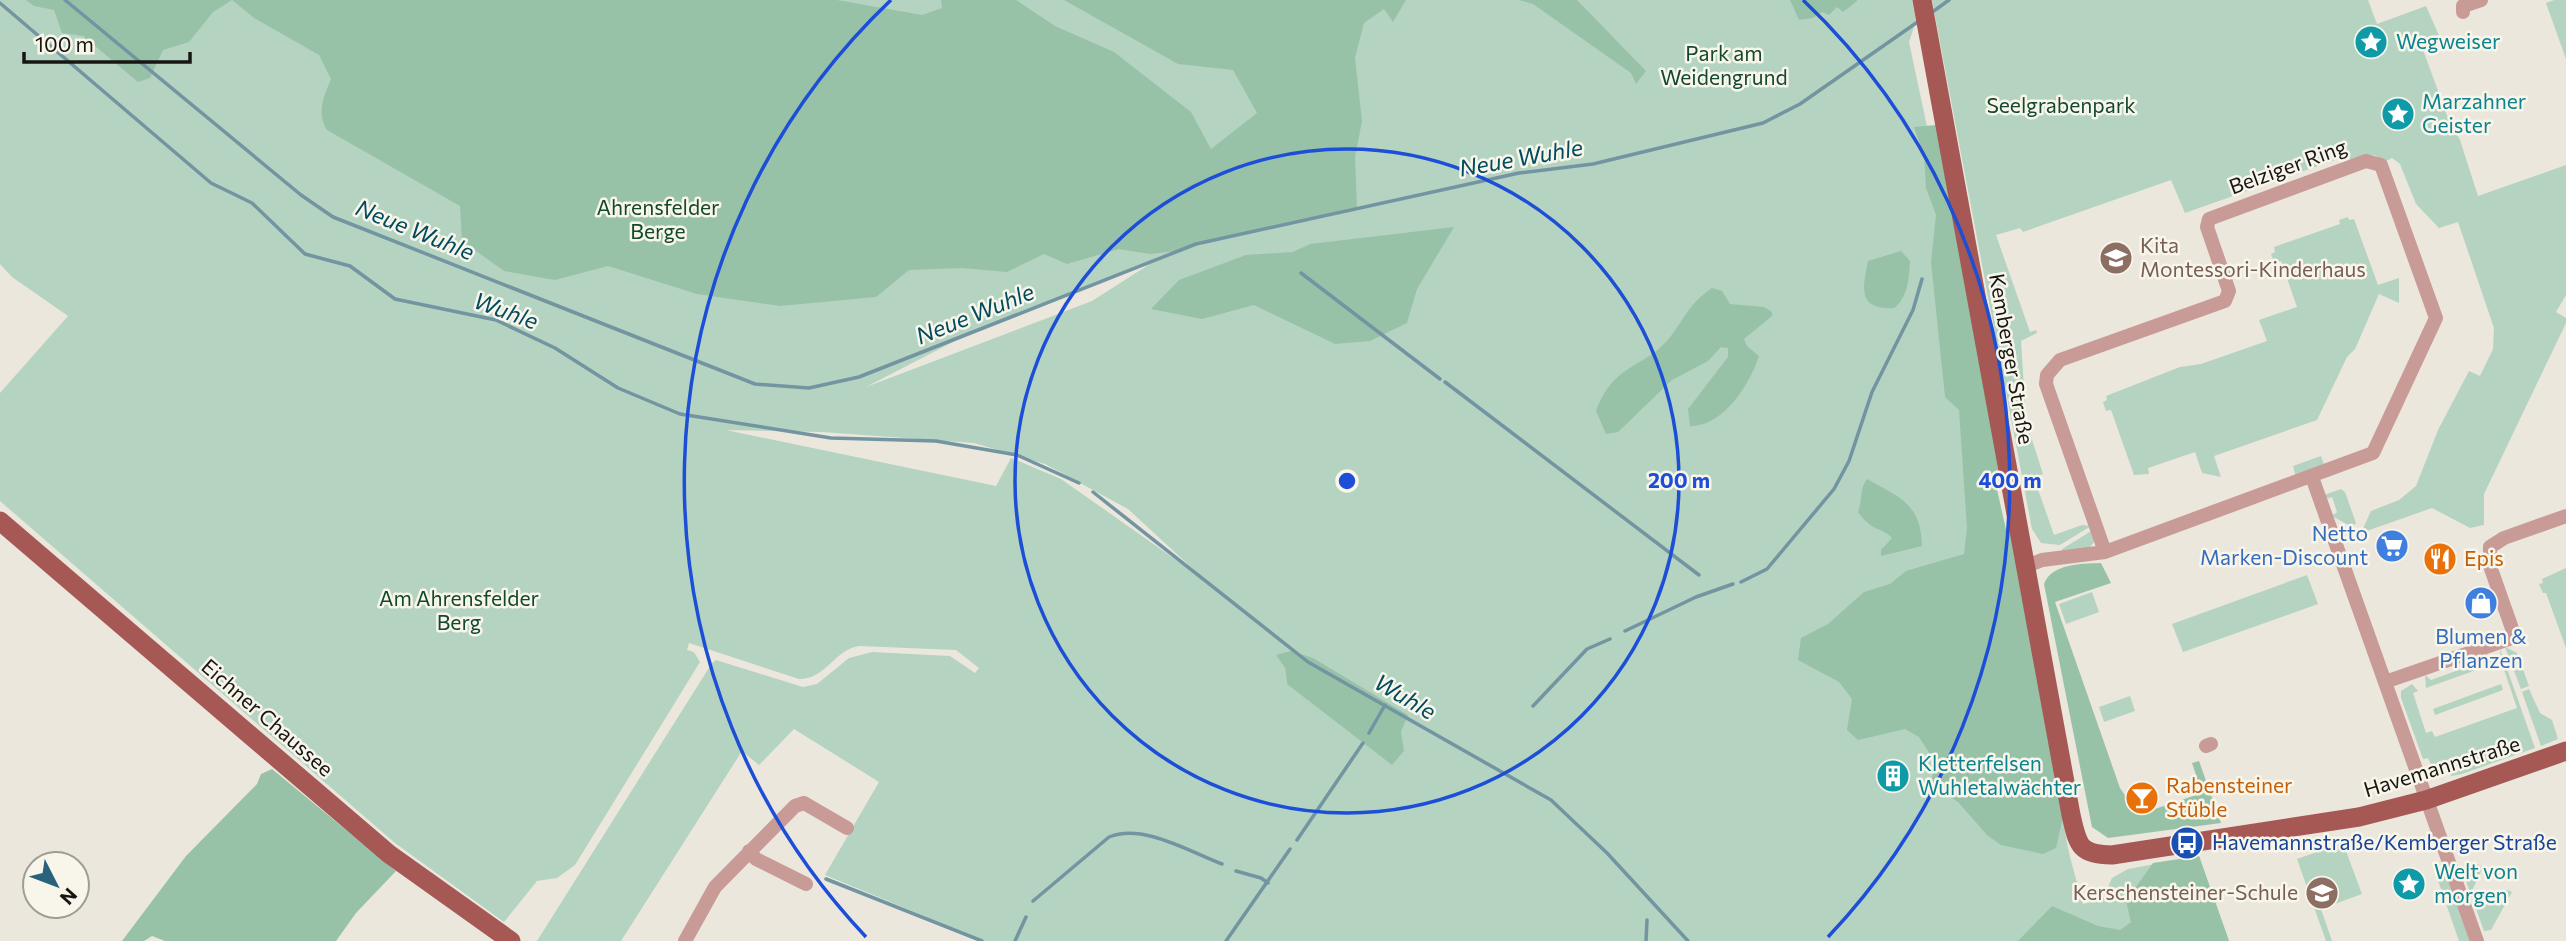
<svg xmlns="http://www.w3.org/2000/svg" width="2566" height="941" font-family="Commissioner,sans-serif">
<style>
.green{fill:#b5d3c1;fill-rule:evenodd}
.forest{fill:#97c2a8}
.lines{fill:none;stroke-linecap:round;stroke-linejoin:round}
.stream{stroke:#7295a1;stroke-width:3.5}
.minor{stroke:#c89b97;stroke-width:14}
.major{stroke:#a65954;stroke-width:19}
.ring{fill:none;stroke:#1d4ed8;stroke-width:3.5}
.labels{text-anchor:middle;stroke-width:5;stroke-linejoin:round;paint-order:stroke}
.culture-label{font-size:21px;fill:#0d838f;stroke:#f8f5ea;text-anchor:start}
.park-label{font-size:21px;fill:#12482e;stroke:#f8f5ea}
.street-label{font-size:21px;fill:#181613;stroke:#f8f5ea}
.education-label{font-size:21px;fill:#785e54;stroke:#f8f5ea;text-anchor:start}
.shop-label{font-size:21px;fill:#366cbe;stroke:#f8f5ea;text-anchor:end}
.food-label{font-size:21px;fill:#c56008;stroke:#f8f5ea;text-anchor:start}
.transit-label{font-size:21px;fill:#164399;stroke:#f8f5ea;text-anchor:start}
.water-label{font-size:23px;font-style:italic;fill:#004b5e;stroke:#f8f5ea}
.centre{fill:#1d4ed8;stroke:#f8f5ea;stroke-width:3.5}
.ring-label{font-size:21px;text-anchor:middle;font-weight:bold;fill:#1d4ed8;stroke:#f8f5ea;stroke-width:5;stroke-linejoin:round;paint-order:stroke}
</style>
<rect width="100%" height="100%" fill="#ebe7dd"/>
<!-- green -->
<path class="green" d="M0 0H1912L1916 21 1909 42 1999 465 2002 480 1995 481 2006 530 2010 529 2064 812C2064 845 2075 872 2083 904L2103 899 2112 878 2128 869 2199 856 2229 941H985L825 875 879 782 794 729 759 765 742 751 621 941H537L712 663 716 660 803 687 817 684 849 658 872 652 950 656 975 673 979 668 956 650 860 646C834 649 827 679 799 679L689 643 687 650 694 652 700 662 575 865 557 878 537 881 504 922 395 843 0 501V393L68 316 12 277 0 264ZM1153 262 1092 301 866 387 982 327ZM726 430 822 432 974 443 1045 464 1128 509 1206 581 1061 479 1011 458 996 486ZM1277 655 1364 690 1407 715 1401 732 1287 684 1285 668Z
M1932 0H2368L2377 24 2426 6 2441 40 2422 47 2449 121 2460 140 2478 196 2566 165V295L2556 312 2566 318V323L2484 494V525L2470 528 2432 508 2361 533 2371 511 2399 500 2416 486 2438 430 2469 371 2480 376 2493 349 2494 328 2458 222 2439 228 2416 204 2400 164 2392 158 2386 161 2374 155 2351 161 2349 155 2185 213 2171 180 2023 232 2020 228 1996 235 2030 332 2036 330 2037 333 2021 341 2026 421 2043 474 2034 478 2054 535 2082 525 2091 526 2060 545 2041 543 2032 529Z
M2554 0H2566V59L2546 3Z
M2348 217 2349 220 2354 219 2378 285 2399 278V303L2379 294 2355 349 2347 357 2317 420 2214 456 2221 477 2202 473 2195 452 2148 468 2149 474 2134 475 2111 410 2106 411 2103 402 2107 400 2106 396 2180 367 2201 364 2267 341 2259 320 2297 307 2281 261 2274 262 2271 254 2275 252 2274 247 2340 224 2339 220Z
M2321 456 2325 467 2296 477 2293 466Z
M2341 489 2345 492 2356 523 2352 527 2332 516 2337 512 2332 497 2326 499 2324 495Z
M2093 530 2095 541 2089 548 2063 553 2062 549Z
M2566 568V648L2546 593H2543L2539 584 2543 583 2542 579Z
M2307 575 2318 604 2183 652 2172 624Z
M2092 592 2099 612 2066 624 2059 604Z
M2505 647 2517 653 2529 686 2521 689Z
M2500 649 2535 748 2462 774 2451 776 2448 768 2429 774 2428 769 2432 767 2428 758 2423 759 2401 698V691L2412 684 2418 691 2413 693 2426 733 2432 731 2435 737 2517 708 2501 661Z
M2486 653 2493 664 2426 688 2425 675 2431 680 2486 660Z
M2501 684 2503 690 2435 715 2433 709Z
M2529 689 2540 713 2552 720 2558 739 2541 746 2522 692Z
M2130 696 2135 711 2104 722 2099 707Z
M2343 843 2362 894 2321 909 2332 941H2326L2297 859Z
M2468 864 2472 871 2476 864 2483 867 2471 893 2499 906 2507 890 2512 892 2491 930 2484 931 2461 867Z
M2438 867H2445L2472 941H2459L2435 872Z"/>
<!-- forest -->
<path class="forest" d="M26 0H232L213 12 189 42 163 50 150 78 138 82 83 36 62 33 54 10 34 6Z
M232 0H837L922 15 942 8 941 0H1016L1055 26 1114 52 1191 112 1211 149 1257 113 1233 70 1178 64 1064 0H1406L1393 22 1384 9 1364 23 1355 58 1362 121 1355 157 1357 207 1196 244 1177 251 1150 254 1119 249 1067 264 1044 254 1007 272 962 268 909 270 876 297 780 306 697 294 608 266 555 280 504 271 462 241 460 206 327 130C316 113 324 96 331 79L319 55 254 18Z
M1519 0H1577L1646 71 1636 84 1631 73 1533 4Z
M1790 0H1857V1L1843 12 1837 7 1829 15 1822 12 1813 18 1799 20Z
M1936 125 2002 480 1995 481 2006 530 2010 529 2064 812 2056 848 2043 854 2001 845 1987 835 1958 802 1931 784 1935 762 1919 737 1905 729 1858 740 1847 730 1852 699 1839 682 1798 660 1801 638 1828 624 1864 592 1890 584 1906 571 1964 554 1967 528 1959 410 1945 397 1931 262 1936 215 1926 188 1924 156 1914 127Z
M1454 227 1417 289 1407 323 1370 341 1335 344 1254 305 1202 319 1151 309 1179 280 1246 255 1293 252 1310 244Z
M1901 251 1910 261C1909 278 1908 298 1894 308 1858 310 1862 289 1868 261Z
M1712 288 1722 291 1730 304 1764 307 1772 312V316L1744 339 1747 346 1759 356C1750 384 1723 427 1690 426L1688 409 1728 357V348L1721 347 1708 361 1672 380 1618 432 1606 434 1596 411C1615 361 1644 370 1671 336 1687 315 1688 305 1712 288Z
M1867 479C1899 497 1921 503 1922 546L1881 556V550L1892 538C1881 526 1873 533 1858 512 1863 499 1859 490 1867 479Z
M2101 563 2111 583 2055 602 2120 788 2133 807 2145 803 2149 811 2202 793 2192 763 2199 761 2221 823 2108 838 2092 827 2044 584C2052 563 2082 564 2101 563Z
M1291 651 1313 658 1408 715 1401 732 1404 751 1392 765 1287 684 1285 668 1276 655Z
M272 769 396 871 356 913 336 941H165L152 936 144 941H122L186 856 257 784 261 774Z
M2199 856 2229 941H2018L2052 906 2098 926 2120 930 2131 922 2126 901 2153 863Z"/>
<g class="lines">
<!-- stream -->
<path class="stream" d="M65 0 301 195 333 217 755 384 809 388 859 377 1196 244 1519 173 1593 164 1763 123 1800 104 1919 21
M0 3 211 183 252 203 305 254 350 266 395 299 496 320 555 348 618 388 680 414 831 438 936 441 1017 455 1079 483
M1931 13 1949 0
M1301 273 1440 379
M1445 382 1699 575
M1093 492 1308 662 1551 800 1607 853 1688 941
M1741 582 1767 569 1834 489 1849 461 1872 392 1913 310 1922 279
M1625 631 1696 597 1733 584
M1533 706 1587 649 1610 639
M1369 733 1385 705
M1297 840 1363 743
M1236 871 1261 878 1268 883
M826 879 982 941
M1033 901 1109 837C1143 823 1190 852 1222 864
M1015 941 1026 917
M1226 941 1290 849
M1646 941 1647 920"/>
<!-- minor -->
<path class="minor" d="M2463 12V6L2481 0
M2312 477 2477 941
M2027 566 2042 560 2105 552 2373 453 2436 318 2381 165 2366 161 2209 219 2207 227 2229 291 2225 301 2060 360 2047 375 2046 384 2105 552
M2385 682 2515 637 2490 566V547L2504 538 2566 516
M2206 746 2211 744
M749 851 756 859 806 884
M685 941 715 887 795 806 804 803 847 828"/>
<!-- major -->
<path class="major" d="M1922 0 2071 815C2078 845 2078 854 2112 855L2359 817 2426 800 2566 751
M0 521 389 854 511 941"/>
</g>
<!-- distance rings -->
<g class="ring">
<circle cx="1347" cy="481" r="332"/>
<path d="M866 937A663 663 0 0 1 891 0M1803 0A663 663 0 0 1 1828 937"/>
</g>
<!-- icons -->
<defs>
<symbol id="sight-disc" viewBox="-11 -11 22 22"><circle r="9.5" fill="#0f9aa8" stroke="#f8f5ea"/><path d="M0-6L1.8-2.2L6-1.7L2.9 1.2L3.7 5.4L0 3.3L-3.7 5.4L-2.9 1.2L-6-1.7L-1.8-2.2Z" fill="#fff"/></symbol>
<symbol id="school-disc" viewBox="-11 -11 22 22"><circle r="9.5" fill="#8d6e63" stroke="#f8f5ea"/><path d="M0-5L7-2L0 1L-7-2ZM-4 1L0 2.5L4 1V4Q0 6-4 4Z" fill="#fff"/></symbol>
<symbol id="supermarket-disc" viewBox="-11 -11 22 22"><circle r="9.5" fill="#3f7fe0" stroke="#f8f5ea"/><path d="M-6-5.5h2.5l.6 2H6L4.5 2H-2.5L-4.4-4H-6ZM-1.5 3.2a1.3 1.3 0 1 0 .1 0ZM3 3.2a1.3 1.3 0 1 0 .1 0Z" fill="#fff"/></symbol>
<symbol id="restaurant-disc" viewBox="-11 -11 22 22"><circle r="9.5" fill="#e8710a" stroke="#f8f5ea"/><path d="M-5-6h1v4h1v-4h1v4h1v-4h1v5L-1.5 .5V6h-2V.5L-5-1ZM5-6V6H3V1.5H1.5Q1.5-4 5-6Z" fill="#fff"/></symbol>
<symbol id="shop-disc" viewBox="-11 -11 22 22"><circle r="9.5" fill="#3f7fe0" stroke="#f8f5ea"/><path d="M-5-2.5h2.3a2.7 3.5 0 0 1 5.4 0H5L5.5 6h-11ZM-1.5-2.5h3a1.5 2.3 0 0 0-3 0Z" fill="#fff"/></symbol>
<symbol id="building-disc" viewBox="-11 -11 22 22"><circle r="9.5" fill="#0f9aa8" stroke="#f8f5ea"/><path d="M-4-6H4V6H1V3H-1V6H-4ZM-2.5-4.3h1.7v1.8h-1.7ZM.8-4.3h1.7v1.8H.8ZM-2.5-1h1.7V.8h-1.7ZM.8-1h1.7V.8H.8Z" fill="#fff"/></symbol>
<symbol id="bar-disc" viewBox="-11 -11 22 22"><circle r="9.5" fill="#e8710a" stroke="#f8f5ea"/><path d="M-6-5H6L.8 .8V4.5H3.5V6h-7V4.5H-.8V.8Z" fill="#fff"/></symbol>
<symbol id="bus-disc" viewBox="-11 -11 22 22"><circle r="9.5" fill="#1a4fb4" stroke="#f8f5ea"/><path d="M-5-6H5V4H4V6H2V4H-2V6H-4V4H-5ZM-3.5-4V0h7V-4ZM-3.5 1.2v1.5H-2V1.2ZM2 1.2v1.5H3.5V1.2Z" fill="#fff"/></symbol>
</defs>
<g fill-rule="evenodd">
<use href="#sight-disc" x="2352" y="23" width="38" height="38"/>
<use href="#sight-disc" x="2379" y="95" width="38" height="38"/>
<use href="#school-disc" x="2097" y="239" width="38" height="38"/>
<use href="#supermarket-disc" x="2373" y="527" width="38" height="38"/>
<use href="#restaurant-disc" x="2421" y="540" width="38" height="38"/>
<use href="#shop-disc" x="2462" y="584" width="38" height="38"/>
<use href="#building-disc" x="1874" y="757" width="38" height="38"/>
<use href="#bar-disc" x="2123" y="779" width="38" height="38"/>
<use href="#bus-disc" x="2168" y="824" width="38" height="38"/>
<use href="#sight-disc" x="2390" y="865" width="38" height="38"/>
<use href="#school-disc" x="2303" y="874" width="38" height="38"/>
</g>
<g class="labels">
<!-- culture labels -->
<g class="culture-label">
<text x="2396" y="49">Wegweiser</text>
<text x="2422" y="109">Marzahner<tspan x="2422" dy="24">Geister</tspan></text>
<text x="1918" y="771">Kletterfelsen<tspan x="1918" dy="24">Wuhletalwächter</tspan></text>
<text x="2434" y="879">Welt von<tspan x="2434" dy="24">morgen</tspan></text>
</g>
<!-- park labels -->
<g class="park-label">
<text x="1724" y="61">Park am<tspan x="1724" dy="24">Weidengrund</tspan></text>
<text x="2061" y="113">Seelgrabenpark</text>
<text x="658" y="215">Ahrensfelder<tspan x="658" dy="24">Berge</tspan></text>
<text x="459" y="606">Am Ahrensfelder<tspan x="459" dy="24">Berg</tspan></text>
</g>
<!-- street labels -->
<g class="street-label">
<text transform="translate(2288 167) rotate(-20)" y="7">Belziger Ring</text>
<text transform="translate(2011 359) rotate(80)" y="7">Kemberger Straße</text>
<text transform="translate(267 718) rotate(41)" y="7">Eichner Chaussee</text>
<text transform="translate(2442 767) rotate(-17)" y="7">Havemannstraße</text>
</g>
<!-- education labels -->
<g class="education-label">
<text x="2140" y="253">Kita<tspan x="2140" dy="24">Montessori-Kinderhaus</tspan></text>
<text x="2298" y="900" text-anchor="end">Kerschensteiner-Schule</text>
</g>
<!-- shop labels -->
<g class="shop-label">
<text x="2368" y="541">Netto<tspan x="2368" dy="24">Marken-Discount</tspan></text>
<text x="2481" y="644" text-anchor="middle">Blumen &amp;<tspan x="2481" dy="24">Pflanzen</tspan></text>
</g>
<!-- food labels -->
<g class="food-label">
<text x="2464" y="566">Epis</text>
<text x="2166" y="793">Rabensteiner<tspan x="2166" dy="24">Stüble</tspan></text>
</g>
<!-- transit labels -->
<g class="transit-label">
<text x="2212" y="850">Havemannstraße/Kemberger Straße</text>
</g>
<!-- water labels -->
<g class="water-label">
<text transform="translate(1521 158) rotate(-10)" y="8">Neue Wuhle</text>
<text transform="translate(415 230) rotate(22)" y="8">Neue Wuhle</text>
<text transform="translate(506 311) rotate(20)" y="8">Wuhle</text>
<text transform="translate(975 314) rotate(-22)" y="8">Neue Wuhle</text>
<text transform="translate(1405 697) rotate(30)" y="8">Wuhle</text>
</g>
</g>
<circle cx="1347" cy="481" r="10" class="centre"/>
<g class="ring-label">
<text x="1679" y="488">200 m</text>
<text x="2010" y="488">400 m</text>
</g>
<!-- north arrow -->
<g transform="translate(56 885) rotate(132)"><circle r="33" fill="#f8f5ea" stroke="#9e9c94" stroke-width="2"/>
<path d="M0-5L12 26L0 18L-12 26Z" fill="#28627b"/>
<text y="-10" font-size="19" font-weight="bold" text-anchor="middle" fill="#181613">N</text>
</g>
<!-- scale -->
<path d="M24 52v10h166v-10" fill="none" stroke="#181613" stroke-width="3.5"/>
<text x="35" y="52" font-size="21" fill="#181613" stroke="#f8f5ea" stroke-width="5" paint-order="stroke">100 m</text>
</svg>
